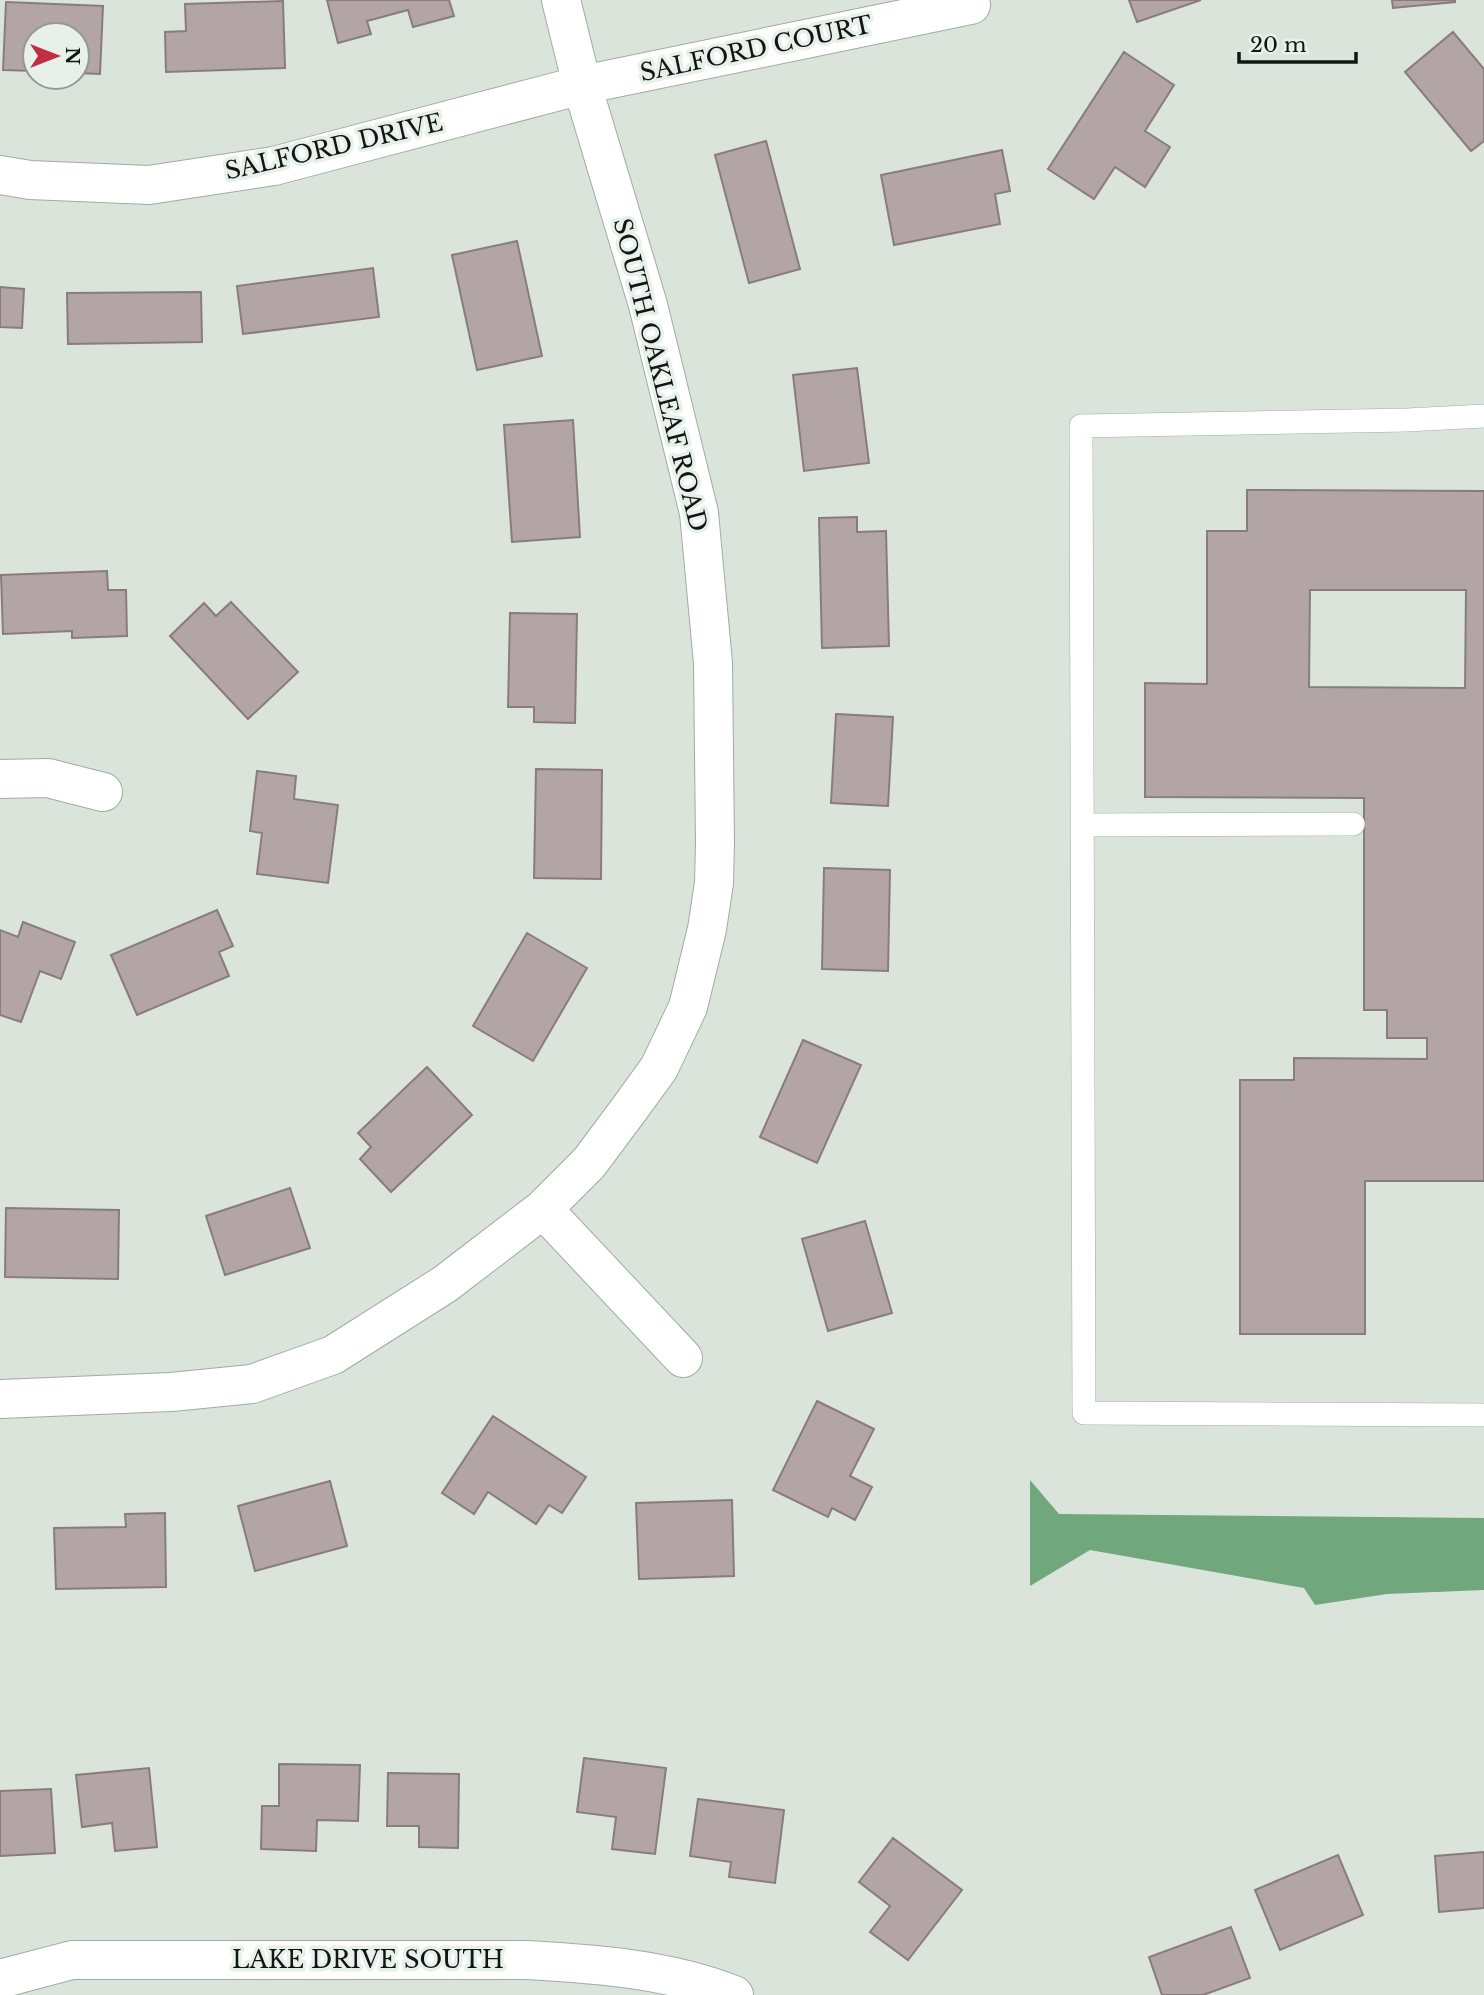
<svg xmlns="http://www.w3.org/2000/svg" width="1484" height="1995" font-family="'Libre Baskerville',serif">
<style>
.water{fill:#70a77c}
.building{fill:#b3a5a5;stroke:#897c7c;stroke-width:2;fill-rule:evenodd}
.lines{fill:none;stroke-linecap:round;stroke-linejoin:round}
.service-casing{stroke:#a2aba3;stroke-width:24}
.minor-casing{stroke:#a2aba3;stroke-width:40}
.service{stroke:#fff;stroke-width:23}
.minor{stroke:#fff;stroke-width:38}
.labels{text-anchor:middle;stroke-width:7;stroke-linejoin:round;paint-order:stroke}
.street-label{font-size:24px;fill:#121613;stroke:#e7f1e9}
</style>
<rect width="100%" height="100%" fill="#dae4db"/>
<!-- water -->
<path class="water" d="M1030 1480 1059 1514 1484 1518V1590L1387 1594 1315 1605 1304 1588 1090 1550 1030 1586Z"/>
<!-- building -->
<path class="building" d="M327 0H449L454 16 413 27 408 10 367 21 371 34 338 43Z
M1129 0H1201L1137 22Z
M1392 0H1455V2L1393 8Z
M283 1 285 68 166 72 165 32 186 31 185 4Z
M6 2 103 6 100 74 77 73V35H35V71L3 70Z
M1453 32 1484 69V141L1471 151 1405 72Z
M1124 52 1174 85 1145 131 1170 147 1145 187 1115 167 1094 199 1048 169Z
M766 141 800 269 749 283 715 155Z
M1002 150 1010 191 995 194 1000 224 894 245 881 175Z
M517 241 542 356 477 370 452 255Z
M373 268 379 317 243 334 237 286Z
M0 287 24 289 22 328 0 327Z
M201 292 202 342 68 344 67 293Z
M857 368 869 463 804 471 793 375Z
M573 420 580 537 512 542 504 425Z
M1247 490 1484 491V1181H1365V1334H1240V1080H1294V1058L1427 1059V1038H1387V1010H1364V798L1145 797V683L1207 684V531H1247ZM1310 590H1466L1465 688 1309 687Z
M857 517V532L886 531 889 646 822 648 819 518Z
M107 571 108 590H126L127 636 72 638V631L3 634 1 575Z
M231 602 298 672 248 719 170 636 204 603 216 616Z
M510 613 577 614 575 723 534 722V707H508Z
M836 714 893 717 888 806 831 803Z
M536 769 602 770 601 879 534 878Z
M257 771 296 776 294 799 338 805 328 883 257 874 262 833 250 831Z
M824 868 890 870 888 971 822 969Z
M217 910 233 946 219 952 229 976 137 1015 111 955Z
M23 922 75 942 61 979 40 971 21 1022 0 1015V930L18 937Z
M527 933 587 968 533 1061 473 1026Z
M803 1040 861 1065 817 1163 760 1137Z
M427 1067 472 1115 391 1192 360 1159 371 1147 358 1133Z
M290 1188 310 1248 225 1275 206 1216Z
M6 1208 119 1210 118 1279 5 1277Z
M865 1221 892 1313 828 1331 802 1239Z
M817 1401 874 1429 850 1476 872 1487 855 1520 832 1508 828 1517 773 1490Z
M493 1416 586 1477 562 1513 549 1505 536 1524 488 1492 474 1514 442 1493Z
M330 1481 347 1546 255 1571 238 1506Z
M732 1500 734 1576 639 1579 636 1503Z
M165 1513 166 1587 56 1589 54 1528 126 1527 125 1514Z
M584 1758 666 1768 655 1854 612 1849 616 1817 577 1812Z
M279 1764 360 1765 358 1821 317 1820 316 1851 261 1849 262 1806H279Z
M149 1768 157 1847 115 1851 112 1823 82 1827 76 1775Z
M388 1773 459 1774 458 1848 419 1847V1826H387Z
M51 1789 55 1853 0 1856V1791Z
M698 1799 784 1810 775 1883 729 1877 731 1862 690 1856Z
M893 1838 962 1890 908 1960 870 1932 890 1906 859 1882Z
M1484 1852V1908L1439 1912 1435 1856Z
M1338 1855 1363 1915 1280 1950 1255 1890Z
M1231 1927 1250 1978 1203 1995H1162L1149 1957Z"/>
<g class="lines">
<defs>
<path id="service" d="M1484 416 1407 420 1081 426 1084 1413 1484 1415
M1083 825 1353 824"/>
<path id="minor" d="M0 175 30 180 149 185 274 166 582 85 971 5
M0 779 48 778 103 792
M543 1209 683 1358
M0 1399 171 1392 252 1384 333 1355 445 1284 543 1209 589 1163 630 1108 659 1068 688 1007 707 929 714 883 715 843 713 663 699 513 648 305 582 85 561 0
M0 1979 72 1960H527C596 1964 669 1969 734 1995"/>
</defs>
<!-- service casing -->
<use href="#service" class="service-casing"/>
<!-- minor casing -->
<use href="#minor" class="minor-casing"/>
<!-- service -->
<use href="#service" class="service"/>
<!-- minor -->
<use href="#minor" class="minor"/>
</g>
<g class="labels">
<!-- street labels -->
<g class="street-label">
<text transform="translate(756 49) rotate(-12)" y="8">SALFORD COURT</text>
<text transform="translate(334 147) rotate(-13)" y="8">SALFORD DRIVE</text>
<text transform="translate(660 375) rotate(76)" y="8">SOUTH OAKLEAF ROAD</text>
<text x="368" y="1968">LAKE DRIVE SOUTH</text>
</g>
</g>
<!-- north arrow -->
<g transform="translate(56 56) rotate(90)"><circle r="33" fill="#e7f1e9" stroke="#929993" stroke-width="2"/>
<path d="M0-5L12 26L0 18L-12 26Z" fill="#bf2e42"/>
<text y="-10" font-size="19" font-weight="bold" text-anchor="middle" fill="#121613">N</text>
</g>
<!-- scale -->
<path d="M1239 52v10h117v-10" fill="none" stroke="#121613" stroke-width="3.5"/>
<text x="1250" y="52" font-size="21" fill="#121613" stroke="#e7f1e9" stroke-width="5" paint-order="stroke">20 m</text>
</svg>
